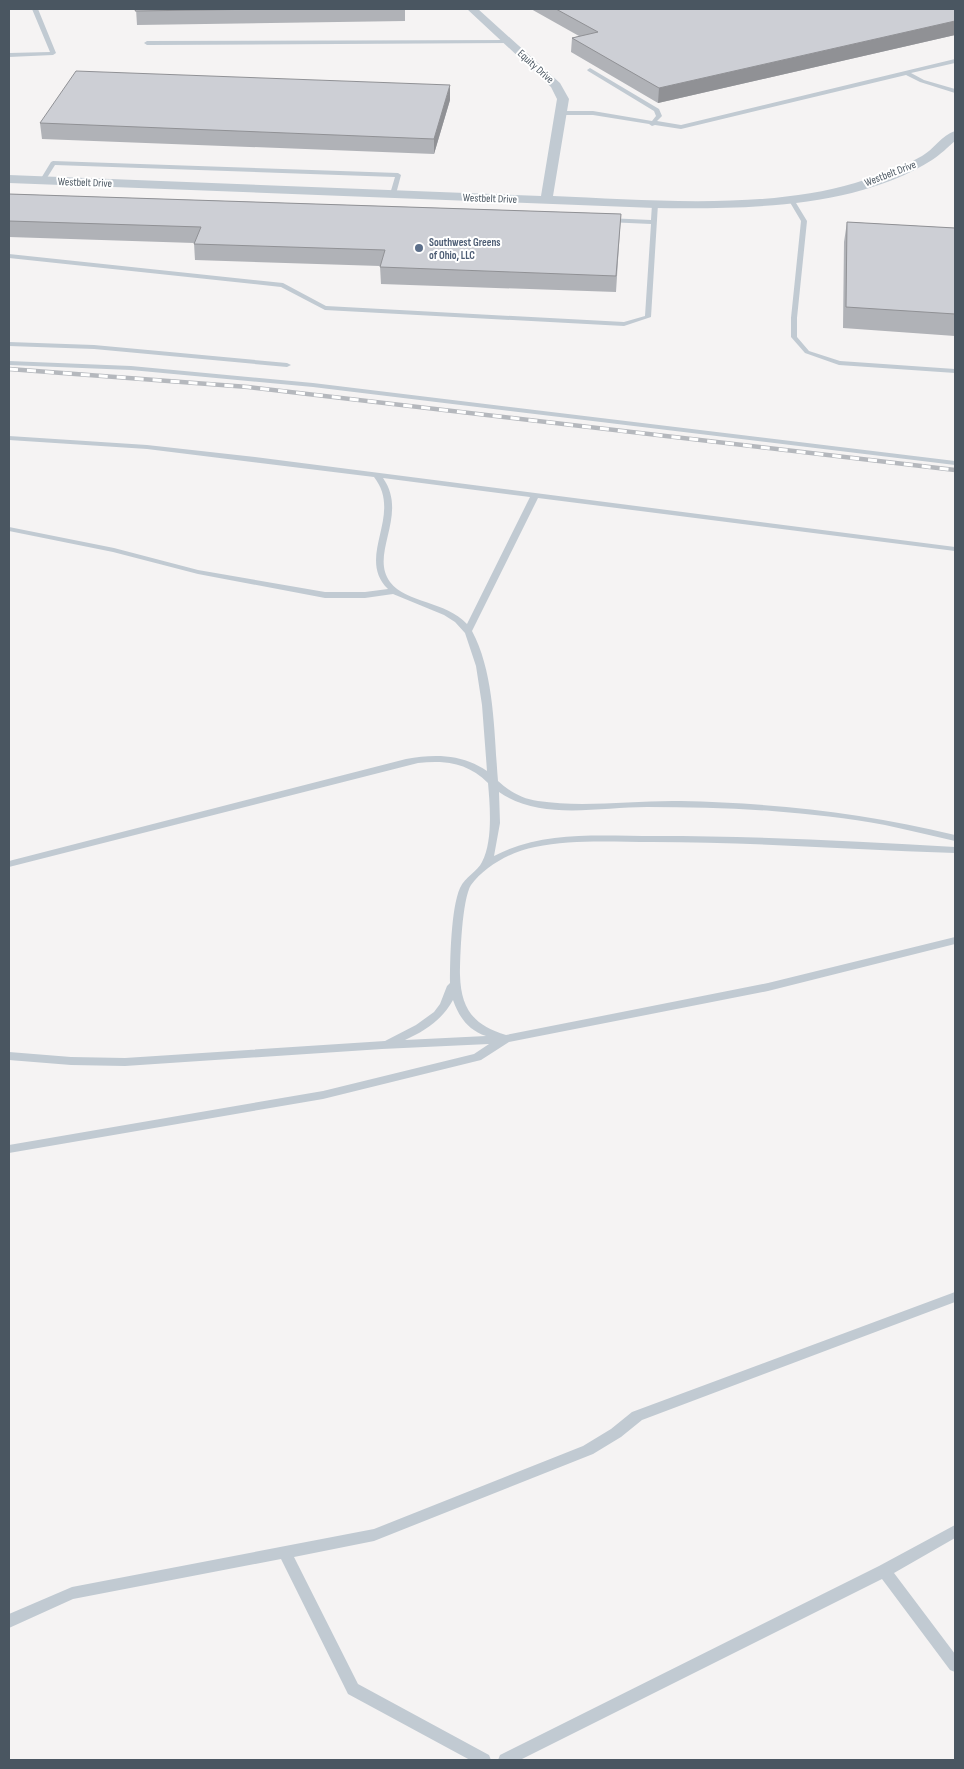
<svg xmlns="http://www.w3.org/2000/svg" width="964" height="1769" font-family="'Sofia Sans Condensed',sans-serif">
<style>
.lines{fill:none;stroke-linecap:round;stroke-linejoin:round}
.service{fill:#c1cad2;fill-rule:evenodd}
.minor{fill:#c1cad2;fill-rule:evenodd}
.rail-casing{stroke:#b5b8bd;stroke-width:4.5}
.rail{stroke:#fff;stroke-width:3;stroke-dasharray:9;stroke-linecap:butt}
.wall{fill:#b0b2b7}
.shaded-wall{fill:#909195}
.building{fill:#cdcfd5;stroke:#909195}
.service-dot{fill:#5c6f8a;stroke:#fff;stroke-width:2}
.labels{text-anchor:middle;stroke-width:4;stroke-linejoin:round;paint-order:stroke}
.far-street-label{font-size:11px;fill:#4a5661;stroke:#fff}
.far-service-label{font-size:11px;font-weight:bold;fill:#4e5e75;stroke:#fff;text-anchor:start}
</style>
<rect width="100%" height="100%" fill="#f5f3f3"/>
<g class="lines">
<!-- service -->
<path class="service" d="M32 9H38L56 53 53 55 9 57V53L50 52Z
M511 40V42L509 43 147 45 144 43 147 41Z
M955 59V63L911 73 924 80 955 89V93L920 82 906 75 681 129 655 125 652 126 649 124 593 115H562L559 113 562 111H593L652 121 656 116 654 111 588 71 587 70 590 68 659 109 662 116 657 121 681 125Z
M53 161 398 173 401 175 396 194 393 196 390 194 395 177 55 165 45 181H41L40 180 51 162Z
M789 198H793L807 221 797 318V337L809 351 840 361 955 369V373L839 365 805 353 791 337V318L801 221 788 199Z
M655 202 658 204 651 317 624 326 325 310 281 287 9 258V254L283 283 326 306 624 322 645 316 651 224 607 222 604 220 607 218 651 220 652 204Z
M9 342 94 345 287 363 291 365 287 367 94 349 9 346Z
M9 361 131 366 313 383 955 461V465L313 387 131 370 9 365Z
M9 436 147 445 255 457 955 547V551L538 498 472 631C495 674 494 734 498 781 509 791 522 799 538 801 585 808 634 800 681 801 774 803 865 813 955 835V841C932 836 909 830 885 825 848 818 810 814 772 811 730 808 689 807 647 807 599 807 540 821 499 792L500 823 494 856C543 830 601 836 655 836 755 836 855 841 955 847V853C854 850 753 842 652 842 614 842 573 839 535 847 512 851 485 866 471 885 462 899 460 957 460 975 461 1010 474 1025 506 1035L768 983 955 937V944L768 991 509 1042 481 1060 323 1099 9 1153V1145L323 1091 474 1054 489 1044 382 1049 125 1066 71 1065 9 1060V1052L71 1057 125 1058 385 1041 416 1025 434 1012 440 1004 447 986 450 983C450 960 451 908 460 888 465 877 478 871 482 862 493 841 490 806 488 783 468 763 446 760 418 763L9 867V861L406 759C435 754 462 754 487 771L482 705 476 666 465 633 455 622 444 615 393 594 365 598H325L198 574 113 552 9 531V527L114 548 198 570 325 592H365L388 589C355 557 404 515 374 477L147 449 9 440ZM383 478 530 497 467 624C446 601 406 603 390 582 369 554 409 515 383 478ZM453 1000C459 1017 468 1030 486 1036L405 1040C425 1031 442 1020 453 1000Z
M955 1292V1302L642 1420 621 1437 593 1454 374 1541 294 1557 358 1684 489 1755 491 1760H470L348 1694 281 1559 73 1599 9 1628V1614L72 1587 374 1529 583 1446 611 1429 632 1412Z
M955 1525V1538L894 1573 955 1654V1672L950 1670 882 1579 520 1760H498L500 1755 879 1566Z"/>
<!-- minor -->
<path class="minor" d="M467 9H478L560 83 569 99 553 196C646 200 765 210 855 183 878 176 901 168 922 156 933 150 942 135 955 131V141C948 147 940 155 932 160 855 209 742 209 655 208L9 183V175L541 196 557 99 551 87Z"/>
<defs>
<path id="rail" d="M9 369 248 387 955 470"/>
</defs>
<!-- rail casing -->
<use href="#rail" class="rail-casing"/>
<!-- rail -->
<use href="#rail" class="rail"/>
</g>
<!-- wall -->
<path class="wall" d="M136 9H405V21L137 25Z
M531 9H955V35L658 103 571 52 572 38 579 36Z
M450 100 434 154 42 139 40 123Z
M9 194 621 214 616 292 381 284 380 266 195 260 194 243 9 237Z
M847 222 955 228V336L843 328 844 242Z"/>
<!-- shaded-wall -->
<path class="shaded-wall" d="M955 21V35L658 103 659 88Z
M450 85V100L434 154V139Z"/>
<!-- building -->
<path class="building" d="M136 9H268L135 11Z
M556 9H955V21L659 88 572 38 598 32Z
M76 71 450 85 434 139 40 123Z
M9 194 621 214 616 276 380 267 385 250 194 244 201 227 9 221Z
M847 222 955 228V314L846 307Z"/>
<!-- markers -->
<circle class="service-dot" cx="419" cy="248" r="5"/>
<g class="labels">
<!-- far-street labels -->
<g class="far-street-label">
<text transform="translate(536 66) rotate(42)" y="4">Equity Drive</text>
<text transform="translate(890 173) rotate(-21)" y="4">Westbelt Drive</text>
<text transform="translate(85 182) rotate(2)" y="4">Westbelt Drive</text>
<text transform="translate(490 198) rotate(2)" y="4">Westbelt Drive</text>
</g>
<!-- far-service labels -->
<g class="far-service-label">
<text x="429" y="246">Southwest Greens<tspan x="429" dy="13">of Ohio, LLC</tspan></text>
</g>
</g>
<!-- border -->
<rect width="964" height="1769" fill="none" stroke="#4a5661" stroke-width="20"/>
</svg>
